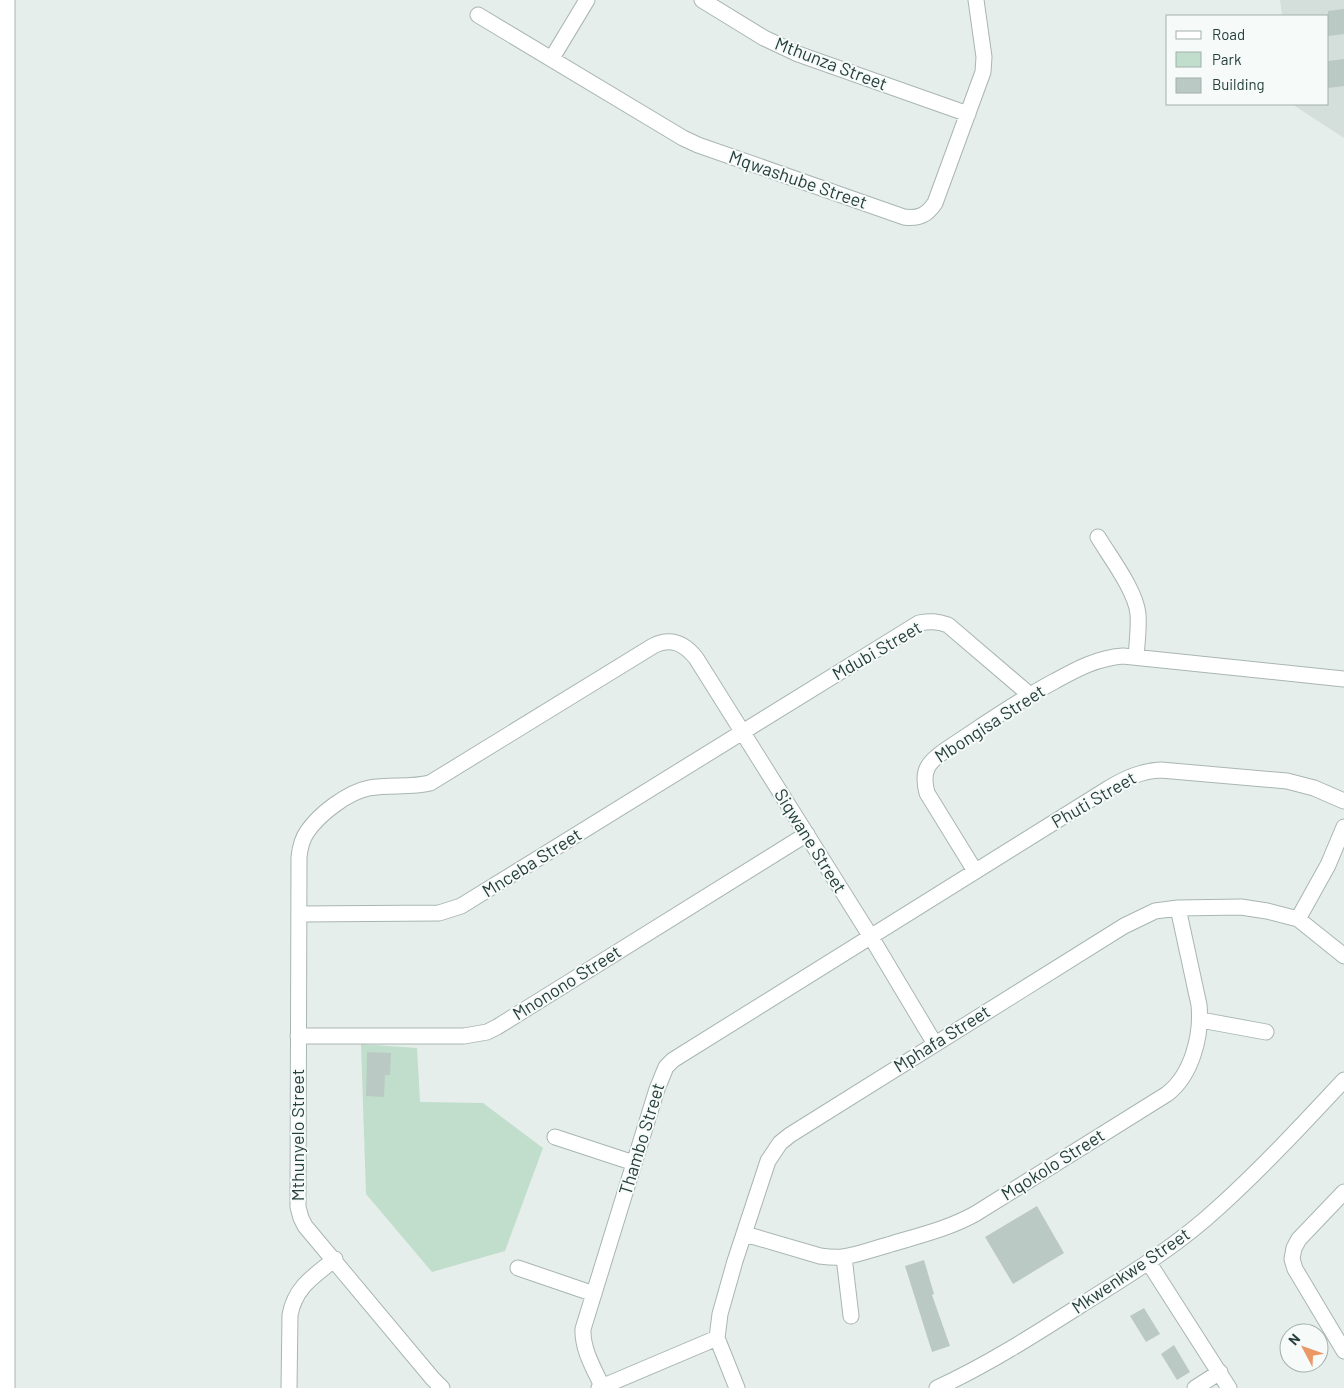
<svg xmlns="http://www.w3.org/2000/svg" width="1344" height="1388" font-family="Barlow,sans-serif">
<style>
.built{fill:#d4deda}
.green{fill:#c0decb}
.building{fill:#bbc9c5}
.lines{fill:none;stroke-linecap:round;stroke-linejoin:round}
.minor-casing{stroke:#a8b6b3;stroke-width:17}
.minor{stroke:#fff;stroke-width:15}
.labels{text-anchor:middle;stroke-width:4;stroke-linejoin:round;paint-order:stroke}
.street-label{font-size:18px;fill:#253f3b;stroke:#f6faf9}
</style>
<rect width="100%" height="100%" fill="#e6eeeb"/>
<!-- built -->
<path class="built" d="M1280 0H1344V138L1295 106 1294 104H1328V16H1282Z"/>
<!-- green -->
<path class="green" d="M361 1044 417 1048 420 1102 483 1103 543 1148 505 1251 432 1272 366 1194Z"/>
<!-- building -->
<path class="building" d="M1344 9V34L1328 36V11Z
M1344 59V86L1328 88V61Z
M367 1052 391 1053 390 1075H385L384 1097 366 1096Z
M1037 1206 1064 1253 1013 1284 985 1237Z
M924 1260 934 1294 932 1295 950 1346 932 1352 905 1266Z
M1144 1308 1160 1334 1146 1342 1130 1316Z
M1174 1345 1190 1372 1177 1380 1161 1354Z"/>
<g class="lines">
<defs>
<path id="minor" d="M7 0V1388
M702 0 764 38 798 54 968 114
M478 15 683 138 698 145 904 217C919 219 927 215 935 203L983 72 984 57 976 0
M552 58 587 0
M1098 537C1110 557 1136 591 1138 614 1139 628 1137 643 1136 657
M975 871 927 793C921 770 928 762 947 749 982 726 1017 701 1055 681 1077 669 1097 658 1123 656L1344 679
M299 914 439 913 461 906 919 623C930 621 937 621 948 625L1030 695
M1298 919 1328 865 1344 827
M1201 1020 1266 1032
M298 1036H464L487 1032 497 1027 807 834
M555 1137 634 1163
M1344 1192 1299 1239 1294 1248 1292 1259 1295 1269 1344 1351
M745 1234 820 1256C827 1257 835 1258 843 1257 858 1255 873 1249 888 1245 917 1236 948 1229 975 1214L1167 1094C1192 1075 1202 1035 1199 1005L1178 908
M844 1257 851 1316
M1149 1263 1229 1388
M518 1268 594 1294
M602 1386C594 1369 582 1349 583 1329L657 1089 666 1067 673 1060 1109 788C1126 778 1141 771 1161 770L1287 781 1314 788 1344 801
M289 1388 290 1315C295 1287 314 1276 335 1259
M442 1388 433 1379 305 1226 301 1218 298 1207 299 857C300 848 302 839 307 832 319 814 348 792 369 788 389 784 410 788 430 783L653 646C671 637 684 643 696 658L871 937 935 1044
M599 1388 717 1338
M737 1388 717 1338 720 1314 735 1261 768 1161 780 1143 790 1135 1124 926 1155 911 1178 908 1241 907 1267 911 1298 919 1344 956
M937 1388C987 1365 1034 1335 1081 1305 1129 1275 1177 1246 1219 1207 1263 1167 1303 1124 1344 1080
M1195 1388 1220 1372"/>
</defs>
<!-- minor casing -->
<use href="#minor" class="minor-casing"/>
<!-- minor -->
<use href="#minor" class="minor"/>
</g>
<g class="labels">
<!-- street labels -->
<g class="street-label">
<text transform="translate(831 64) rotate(21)" y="6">Mthunza Street</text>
<text transform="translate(798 180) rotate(19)" y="6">Mqwashube Street</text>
<text transform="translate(877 651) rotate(-30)" y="6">Mdubi Street</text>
<text transform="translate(990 724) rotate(-33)" y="6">Mbongisa Street</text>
<text transform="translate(1094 800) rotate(-30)" y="6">Phuti Street</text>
<text transform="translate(810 841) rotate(58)" y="6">Siqwane Street</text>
<text transform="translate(532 863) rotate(-32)" y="6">Mnceba Street</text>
<text transform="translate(567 983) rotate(-32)" y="6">Mnonono Street</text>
<text transform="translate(942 1039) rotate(-32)" y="6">Mphafa Street</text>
<text transform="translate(298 1135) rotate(-90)" y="6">Mthunyelo Street</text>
<text transform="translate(642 1139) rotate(-73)" y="6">Thambo Street</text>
<text transform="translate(1053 1165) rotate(-32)" y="6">Mqokolo Street</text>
<text transform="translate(1131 1271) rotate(-34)" y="6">Mkwenkwe Street</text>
</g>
</g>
<!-- legend -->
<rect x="1166" y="15" width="162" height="90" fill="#f6faf9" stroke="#a2afad"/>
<rect x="1176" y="31" width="25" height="8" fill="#ffffff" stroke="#a2afad"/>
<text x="1212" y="40" font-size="15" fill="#253f3b">Road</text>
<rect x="1176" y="52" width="25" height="15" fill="#c0decb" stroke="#a2afad"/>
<text x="1212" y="65" font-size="15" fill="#253f3b">Park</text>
<rect x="1176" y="78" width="25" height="15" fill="#bbc9c5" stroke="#a2afad"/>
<text x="1212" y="90" font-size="15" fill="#253f3b">Building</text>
<!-- north arrow -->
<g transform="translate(1304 1348) rotate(311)"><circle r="24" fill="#f6faf9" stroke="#a2afad"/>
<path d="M0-4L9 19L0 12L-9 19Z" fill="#eb9766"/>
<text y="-8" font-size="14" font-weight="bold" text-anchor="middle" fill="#253f3b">N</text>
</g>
</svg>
